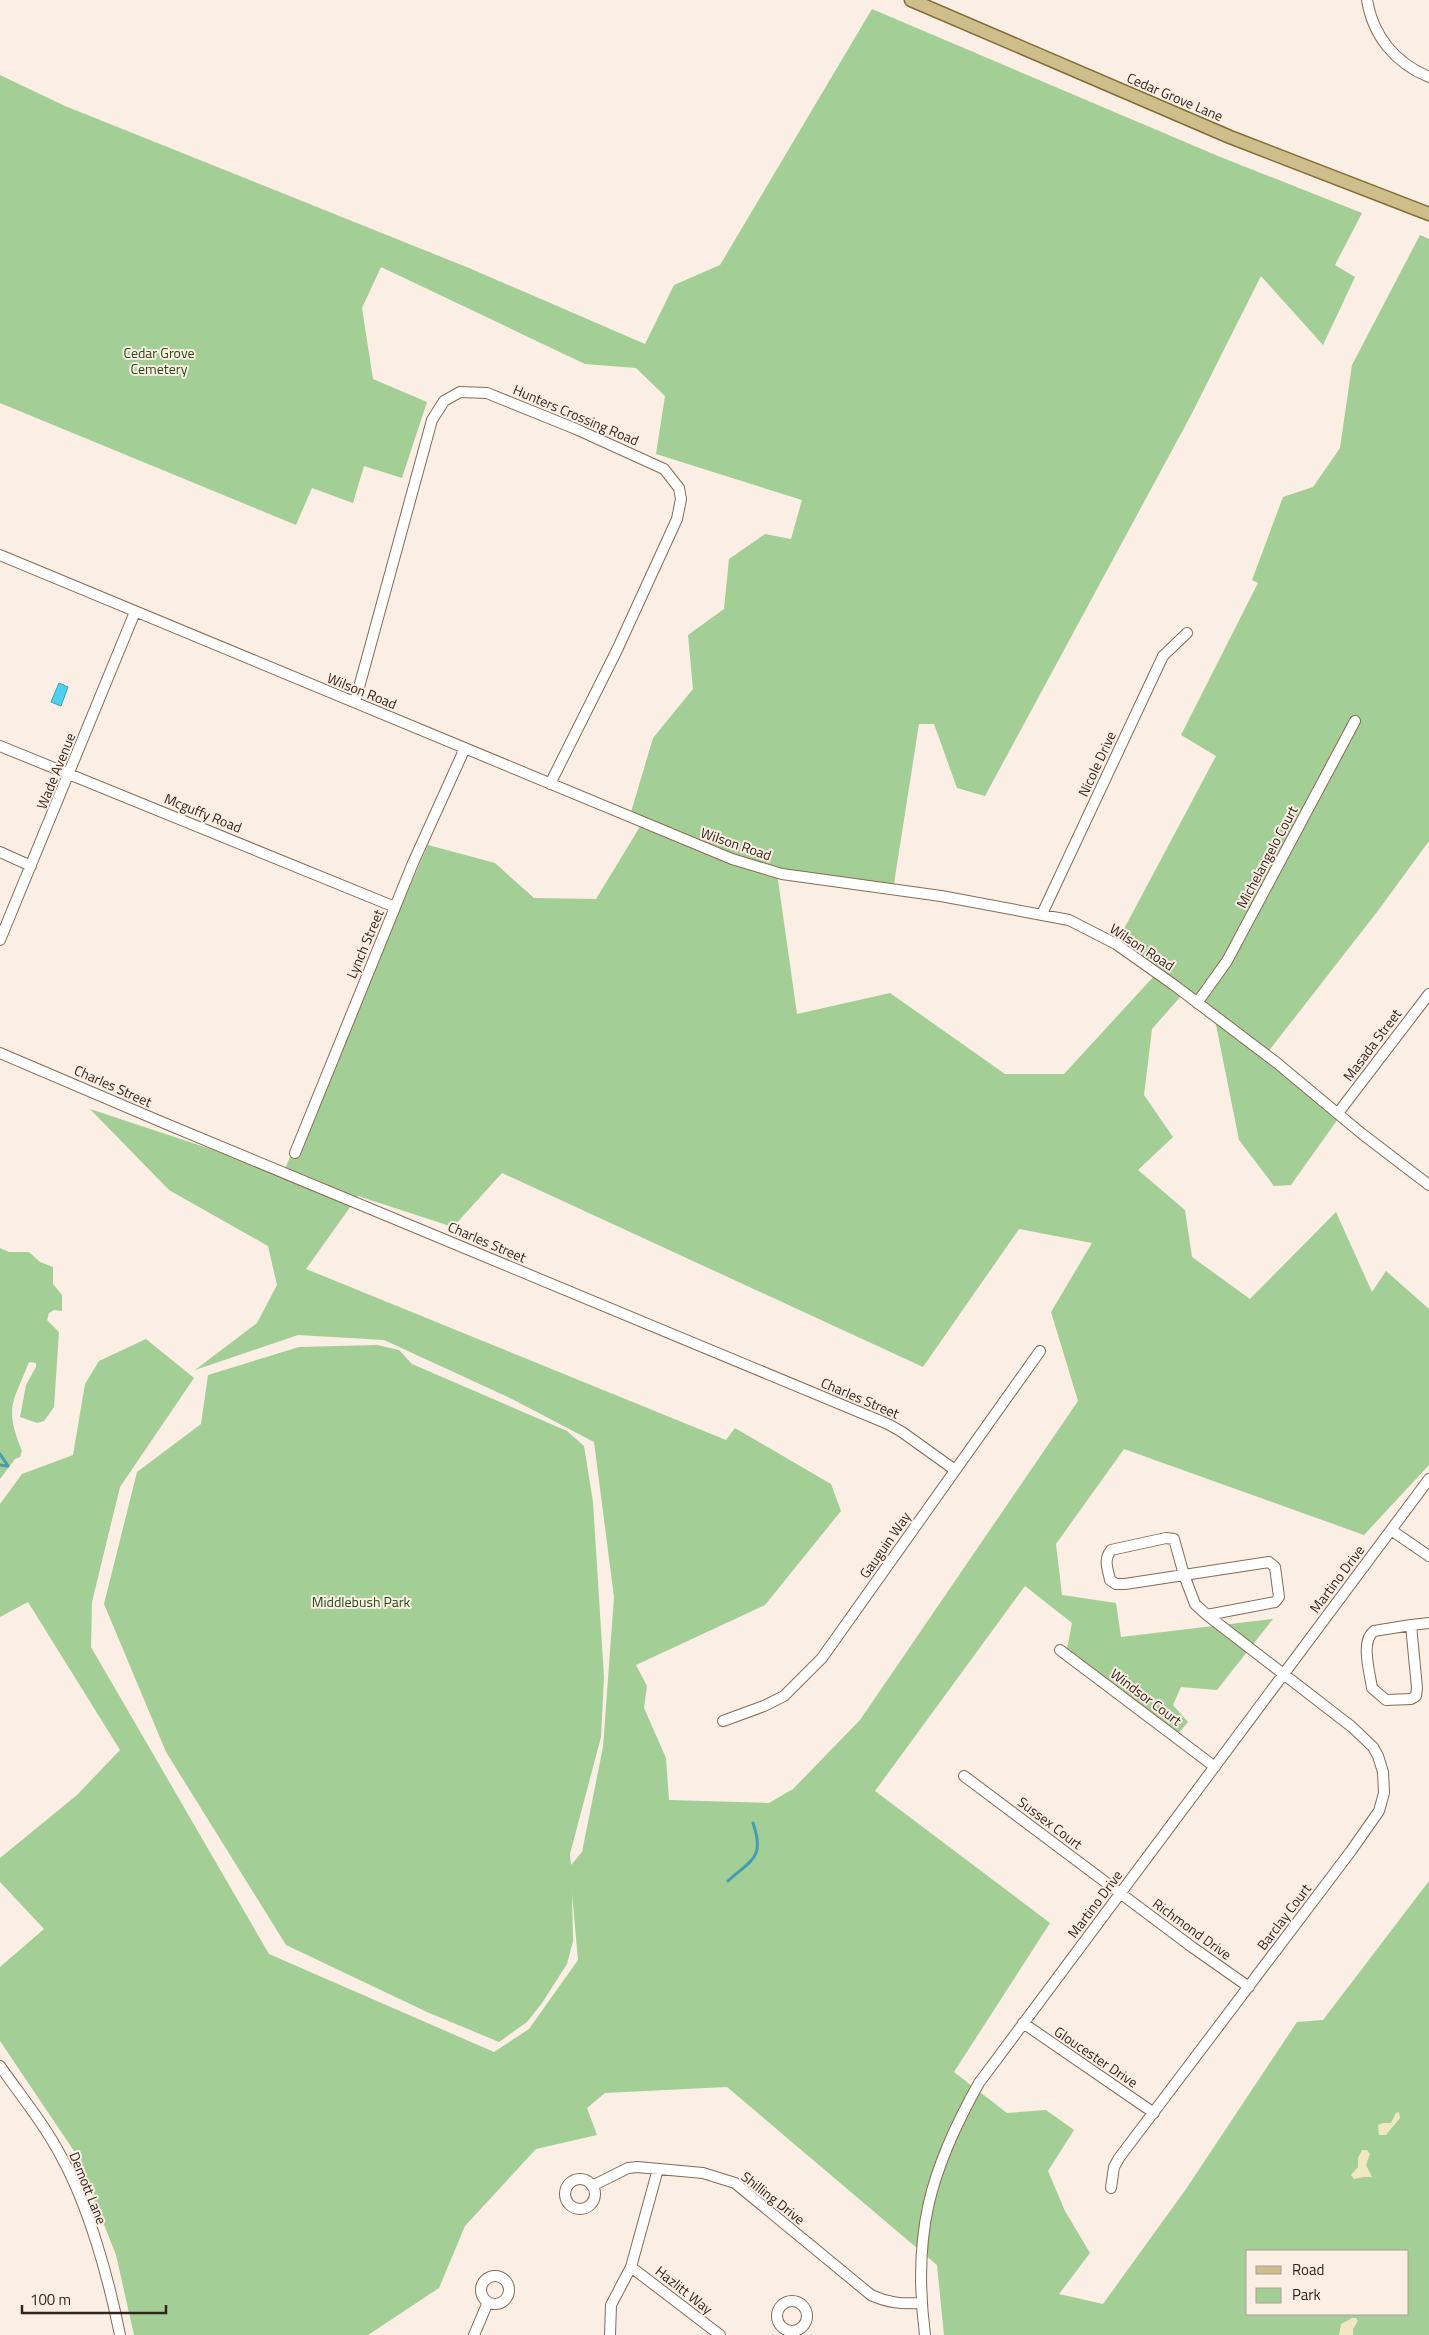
<svg xmlns="http://www.w3.org/2000/svg" width="1429" height="2335" font-family="'Titillium Web',sans-serif">
<style>
.green{fill:#a3ce95;fill-rule:evenodd}
.sand{fill:#f1e7c2}
.water{fill:#4dd1f0;stroke:#459eb0}
.lines{fill:none;stroke-linecap:round;stroke-linejoin:round}
.stream{stroke:#459eb0;stroke-width:3}
.minor-casing{stroke:#876b54;stroke-width:12}
.major-casing{stroke:#816d33;stroke-width:15}
.minor{stroke:#fff;stroke-width:10}
.major{stroke:#cdbe8c;stroke-width:12}
.labels{text-anchor:middle;stroke-width:4;stroke-linejoin:round;paint-order:stroke}
.street-label{font-size:14px;fill:#32261c;stroke:#fbeee4}
.park-label{font-size:14px;fill:#264c18;stroke:#fbeee4}
</style>
<rect width="100%" height="100%" fill="#fbeee4"/>
<!-- green -->
<path class="green" d="M872 9 1218 156 1362 213 1335 265 1355 277 1323 345 1261 276 1190 417 985 796 957 788 934 724H919L893 890 777 873 797 1014 890 993 1005 1074H1064L1155 975 1116 944 1216 756 1181 735 1258 583 1252 580 1283 497 1313 487 1340 448 1352 365 1420 235 1429 239V841L1377 912 1264 1057 1340 1116 1291 1185 1274 1186 1239 1140 1215 1020 1182 995 1152 1029 1144 1095 1173 1137 1138 1170 1185 1210 1192 1257 1250 1299 1336 1212 1372 1292 1386 1271 1429 1309V1465L1364 1535 1124 1449 1056 1544 1062 1595 1116 1603 1121 1637 1273 1619 1217 1690 1181 1687 1173 1705 1188 1722 1174 1739 1065 1659 1072 1623 1025 1586 875 1791 1050 1923 954 2072 1007 2113 1046 2110 1074 2130 1048 2171 1065 2211 1090 2253 1059 2294 1103 2304 1186 2189 1297 2022 1323 2020 1429 1881V2335H944L937 2265 727 2087 605 2093 587 2108 597 2135 536 2149 465 2226 439 2288 368 2335H134L116 2255 76 2154 0 2041V1967L44 1929 0 1882V1858L77 1795 120 1750 28 1602 0 1617V1504L22 1474 73 1455 85 1384 99 1361 146 1339 194 1378 120 1487 92 1602 91 1647 269 1954 494 2052 529 2029 578 1960 572 1893 573 1941 567 1964 542 2003 527 2022 499 2042 427 2012 286 1945 166 1752 104 1604 137 1472 201 1424 208 1375 299 1347 377 1345 399 1350 412 1364 567 1431 584 1446 593 1502 604 1677 601 1737 570 1854 571 1865 582 1852 603 1747 614 1597 594 1442 512 1399 384 1340 298 1335 195 1370 257 1323 277 1285 268 1246 169 1190 90 1109 283 1173 428 845 495 863 534 898 596 899 641 825 629 819 653 738 693 689 688 635 724 609 729 559 765 534 791 539 802 500 656 454 665 396 636 368 585 364 381 267 362 308 373 379 427 402 402 478 364 466 353 503 312 488 296 525 0 403V75L65 106 469 268 645 344 674 285 720 265ZM502 1173 923 1367 1019 1229 1092 1243 1051 1312 1078 1401 860 1720 793 1789 769 1803 669 1800 666 1758 644 1708 647 1686 636 1665 765 1605 841 1511 831 1484 735 1428 726 1440 306 1269 358 1196 453 1227ZM1248 2251H1408V2314H1248Z
M0 1248 9 1252H29L40 1262 53 1267V1284L62 1295V1311L54 1310 49 1313 47 1320 59 1332 54 1407 44 1421 37 1423 20 1417 26 1385 36 1367V1363L29 1362C13 1403 4 1407 22 1451L20 1457 15 1459 0 1479Z"/>
<!-- sand -->
<path class="sand" d="M1399 2112 1400 2118 1386 2135H1379L1378 2125 1383 2123H1391L1396 2113Z
M1362 2150H1367L1370 2154 1366 2165 1372 2177H1363L1354 2179 1351 2175 1358 2167V2158Z
M1352 2318H1356L1358 2321 1353 2329V2335H1339L1341 2324Z"/>
<!-- water -->
<path class="water" d="M59 683 68 687 61 706 51 702Z"/>
<g class="lines">
<!-- stream -->
<path class="stream" d="M0 1454 8 1466
M0 1465 7 1466
M728 1881C752 1859 765 1858 753 1823"/>
<defs>
<path id="minor" d="M1367 0C1373 36 1395 63 1429 77
M0 555 732 859 782 874 941 896 1069 920 1116 944 1174 985 1277 1063 1361 1133 1429 1185
M355 702 432 420 444 401 460 392 487 393 576 429 664 469 679 488 681 499 677 519 617 650 550 784
M0 746 395 907
M0 852 31 866
M1042 914 1163 656 1187 633
M0 940 135 612
M1197 1003 1227 961 1355 721
M0 1053 164 1123 888 1424 902 1432 955 1470
M1338 1113 1429 994
M295 1153 413 863 465 748
M1391 1530 1429 1556
M1166 1538 1174 1539 1184 1575 1125 1584H1116L1110 1580C1108 1569 1103 1560 1111 1550Z
M1411 1625 1417 1688 1416 1696 1411 1699 1386 1700 1372 1688C1370 1673 1360 1641 1374 1631Z
M1411 1625 1429 1623
M1060 1650 1215 1767
M723 1721 764 1706 784 1696 822 1658 1040 1351
M964 1776 1192 1947 1249 1987
M1023 2023 1154 2113
M0 2066C21 2096 45 2125 62 2158 89 2207 109 2280 120 2335
M565 2194a15 15 0 1 1 30 0a15 15 0 1 1-30 0Z
M592 2186 628 2168 637 2167 703 2173 735 2183 871 2295C888 2303 902 2304 920 2303
M1111 2188 1114 2167 1119 2158 1351 1851 1379 1811 1384 1793 1383 1772 1378 1756 1373 1747 1352 1727 1207 1615 1195 1604 1184 1575 1269 1562 1275 1567 1279 1597 1275 1602 1207 1615
M631 2267 720 2335
M481 2290a14 14 0 1 1 28 0a14 14 0 1 1-28 0Z
M777 2316a15 15 0 1 1 30 0a15 15 0 1 1-30 0Z
M474 2335 488 2302
M610 2335 611 2305 631 2267 658 2169
M925 2335C912 2234 930 2170 979 2083L1429 1479"/>
<path id="major" d="M911 0 1230 137 1429 214"/>
</defs>
<!-- minor casing -->
<use href="#minor" class="minor-casing"/>
<!-- major casing -->
<use href="#major" class="major-casing"/>
<!-- minor -->
<use href="#minor" class="minor"/>
<!-- major -->
<use href="#major" class="major"/>
</g>
<g class="labels">
<!-- street labels -->
<g class="street-label">
<text transform="translate(1175 97) rotate(23)" y="5">Cedar Grove Lane</text>
<text transform="translate(576 415) rotate(23)" y="5">Hunters Crossing Road</text>
<text transform="translate(362 691) rotate(22)" y="5">Wilson Road</text>
<text transform="translate(1097 764) rotate(-65)" y="5">Nicole Drive</text>
<text transform="translate(56 771) rotate(-68)" y="5">Wade Avenue</text>
<text transform="translate(203 813) rotate(22)" y="5">Mcguffy Road</text>
<text transform="translate(736 844) rotate(19)" y="5">Wilson Road</text>
<text transform="translate(1267 857) rotate(-62)" y="5">Michelangelo Court</text>
<text transform="translate(365 944) rotate(-67)" y="5">Lynch Street</text>
<text transform="translate(1142 947) rotate(33)" y="5">Wilson Road</text>
<text transform="translate(1372 1045) rotate(-53)" y="5">Masada Street</text>
<text transform="translate(113 1086) rotate(24)" y="5">Charles Street</text>
<text transform="translate(487 1242) rotate(23)" y="5">Charles Street</text>
<text transform="translate(860 1398) rotate(23)" y="5">Charles Street</text>
<text transform="translate(885 1545) rotate(-55)" y="5">Gauguin Way</text>
<text transform="translate(1337 1579) rotate(-53)" y="5">Martino Drive</text>
<text transform="translate(1146 1697) rotate(37)" y="5">Windsor Court</text>
<text transform="translate(1050 1823) rotate(37)" y="5">Sussex Court</text>
<text transform="translate(1095 1904) rotate(-53)" y="5">Martino Drive</text>
<text transform="translate(1284 1917) rotate(-53)" y="5">Barclay Court</text>
<text transform="translate(1192 1929) rotate(36)" y="5">Richmond Drive</text>
<text transform="translate(1096 2057) rotate(34)" y="5">Gloucester Drive</text>
<text transform="translate(88 2188) rotate(68)" y="5">Demott Lane</text>
<text transform="translate(773 2198) rotate(38)" y="5">Shilling Drive</text>
<text transform="translate(684 2290) rotate(38)" y="5">Hazlitt Way</text>
</g>
<!-- park labels -->
<g class="park-label">
<text x="159" y="358">Cedar Grove<tspan x="159" dy="16">Cemetery</tspan></text>
<text x="361" y="1607">Middlebush Park</text>
</g>
</g>
<!-- legend -->
<rect x="1246" y="2250" width="162" height="65" fill="#fbeee4" stroke="#ab9e94"/>
<rect x="1256" y="2266" width="25" height="8" fill="#cdbe8c" stroke="#ab9e94"/>
<text x="1292" y="2275" font-size="15" fill="#32261c">Road</text>
<rect x="1256" y="2288" width="25" height="15" fill="#a3ce95" stroke="#ab9e94"/>
<text x="1292" y="2300" font-size="15" fill="#32261c">Park</text>
<!-- scale -->
<path d="M22 2305v8h144v-8" fill="none" stroke="#32261c" stroke-width="2.5"/>
<text x="30" y="2305" font-size="15" fill="#32261c" stroke="#fbeee4" stroke-width="4" paint-order="stroke">100 m</text>
</svg>
